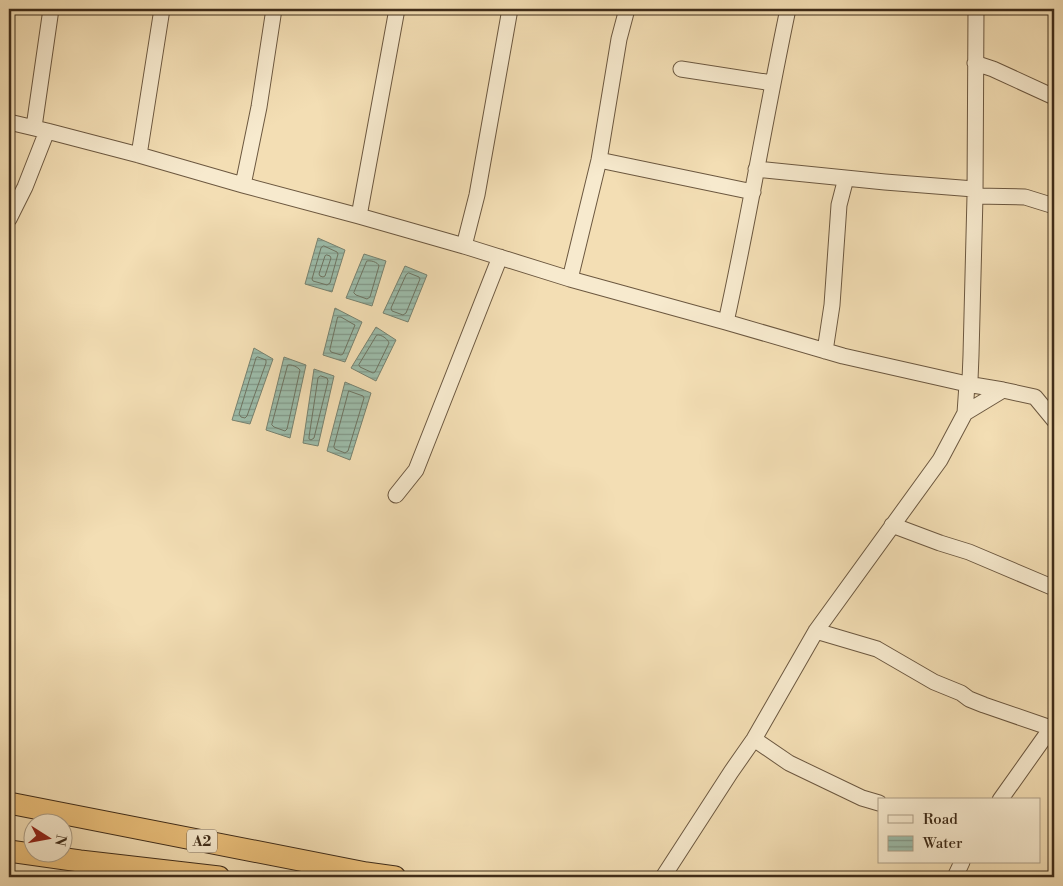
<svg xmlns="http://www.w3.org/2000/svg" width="1063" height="886" font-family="'Libre Bodoni',serif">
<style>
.water{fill:url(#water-rules);stroke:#778270}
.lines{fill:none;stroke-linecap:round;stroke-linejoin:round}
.shore{stroke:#6e7462;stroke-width:1}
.minor-casing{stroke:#6c5840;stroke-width:17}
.highway-casing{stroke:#3f2c19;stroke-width:23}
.minor{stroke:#f7eace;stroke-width:15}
.highway{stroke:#eabf7a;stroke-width:21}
.labels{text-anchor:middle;stroke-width:4;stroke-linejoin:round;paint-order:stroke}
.shield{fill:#f7eace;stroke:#76654f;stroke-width:1}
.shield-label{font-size:14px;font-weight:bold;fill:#3f2c19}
</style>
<defs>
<pattern id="water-rules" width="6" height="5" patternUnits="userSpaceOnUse" patternTransform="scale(1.25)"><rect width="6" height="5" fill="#9cbcaa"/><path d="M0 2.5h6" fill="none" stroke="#81998a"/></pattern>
</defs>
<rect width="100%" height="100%" fill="#f3deb4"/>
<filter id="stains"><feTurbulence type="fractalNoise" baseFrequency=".004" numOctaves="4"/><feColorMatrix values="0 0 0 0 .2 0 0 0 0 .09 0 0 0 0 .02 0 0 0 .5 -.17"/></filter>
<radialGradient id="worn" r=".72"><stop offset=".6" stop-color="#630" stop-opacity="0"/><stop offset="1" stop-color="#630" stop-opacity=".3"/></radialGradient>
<!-- water -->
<path class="water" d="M318 238 345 250 332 292 305 284Z
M364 254 386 261 372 306 346 298Z
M405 266 427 275 408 322 383 313Z
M335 308 362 322 345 362 323 355Z
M376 327 396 340 376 381 351 368Z
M254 348 273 359 250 424 232 420Z
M284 357 306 365 290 438 266 430Z
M314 369 334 376 318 446 303 443Z
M345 382 371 393 350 460 327 451Z"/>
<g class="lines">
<!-- shore -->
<path class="shore" d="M324 246 337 252 338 254 330 283 327 285 313 281 312 279 321 248Z
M327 255 330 256 331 258 325 276 323 277 320 276 319 274 325 256Z
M367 261C370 260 378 262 379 266L370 297 367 299 356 295 354 293Z
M409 273 419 277 420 279 406 313 403 315 392 311 391 308 406 275Z
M338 317H341L353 324 355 325 343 354 341 355 331 352 330 350Z
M377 335C381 334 388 339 389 343L375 372 373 373 360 367 359 365Z
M258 357 266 360V363L247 416 245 418 241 417 239 414 256 358Z
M288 365C291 364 298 367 300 370L287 429 285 431 274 427 272 425Z
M321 376 327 378 328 381 314 438 311 440 309 439V437L318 378Z
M349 391 363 396 364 398 348 451 345 453 335 449 334 447Z"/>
<defs>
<path id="minor" d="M975 63 993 69 1054 97
M681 69 772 83
M9 122 47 131 139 155 243 185 359 216 464 246 570 279 726 322 843 356 967 384 1003 390 1035 397 1054 420
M34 127 51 9
M139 155 162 9
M599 160 753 192
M756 169 885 182 974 189
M243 185 259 107 274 9
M975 196 1025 197 1054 206
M359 216 397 9
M9 219 25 187 47 131
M464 246 477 195 510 9
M570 279 599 160 619 39 627 9
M726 322C749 218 766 113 788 9
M825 351 832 305 839 205 846 178
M965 413 1003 390
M396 495 416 470 500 257
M892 525 940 543 969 552 1054 588
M816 631 877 649 934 682 961 693 969 699 984 705 1051 728
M754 739 789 763 862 798 879 803
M1000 800 1054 724
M663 877 731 772 754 739 816 631 940 460 965 413 967 384 970 380 971 355 975 196 976 9
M955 877 962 862"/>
<path id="highway" d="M9 803 366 873 395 877
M9 851 80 861 219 877"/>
</defs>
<!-- minor casing -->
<use href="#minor" class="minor-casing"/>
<!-- highway casing -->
<use href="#highway" class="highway-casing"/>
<!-- minor -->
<use href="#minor" class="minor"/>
<!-- highway -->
<use href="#highway" class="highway"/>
</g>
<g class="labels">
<!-- shield labels -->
<rect class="shield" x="187" y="829.5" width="30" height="23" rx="4"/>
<g class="shield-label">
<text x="202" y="846">A2</text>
</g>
</g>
<!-- margin -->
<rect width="1063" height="886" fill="none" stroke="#f3deb4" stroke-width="30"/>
<rect x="10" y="10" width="1043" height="866" fill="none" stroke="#3f2c19" stroke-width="2.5"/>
<rect x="15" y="15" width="1033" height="856" fill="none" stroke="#3f2c19"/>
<!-- legend -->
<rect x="878" y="798" width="162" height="65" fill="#f7eace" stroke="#ad9e86"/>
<rect x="888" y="815" width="25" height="8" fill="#f7eace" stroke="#ad9e86"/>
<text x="923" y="824" font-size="15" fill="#3f2c19">Road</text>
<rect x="888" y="836" width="25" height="15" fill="url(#water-rules)" stroke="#ad9e86"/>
<text x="923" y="848" font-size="15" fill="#3f2c19">Water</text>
<!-- north arrow -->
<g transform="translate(48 838) rotate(101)"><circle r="24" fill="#f7eace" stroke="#ad9e86"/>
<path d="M0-4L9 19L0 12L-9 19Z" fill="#8f2418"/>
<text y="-8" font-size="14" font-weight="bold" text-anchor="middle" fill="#3f2c19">N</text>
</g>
<rect width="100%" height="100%" filter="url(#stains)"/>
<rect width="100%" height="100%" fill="url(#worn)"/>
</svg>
